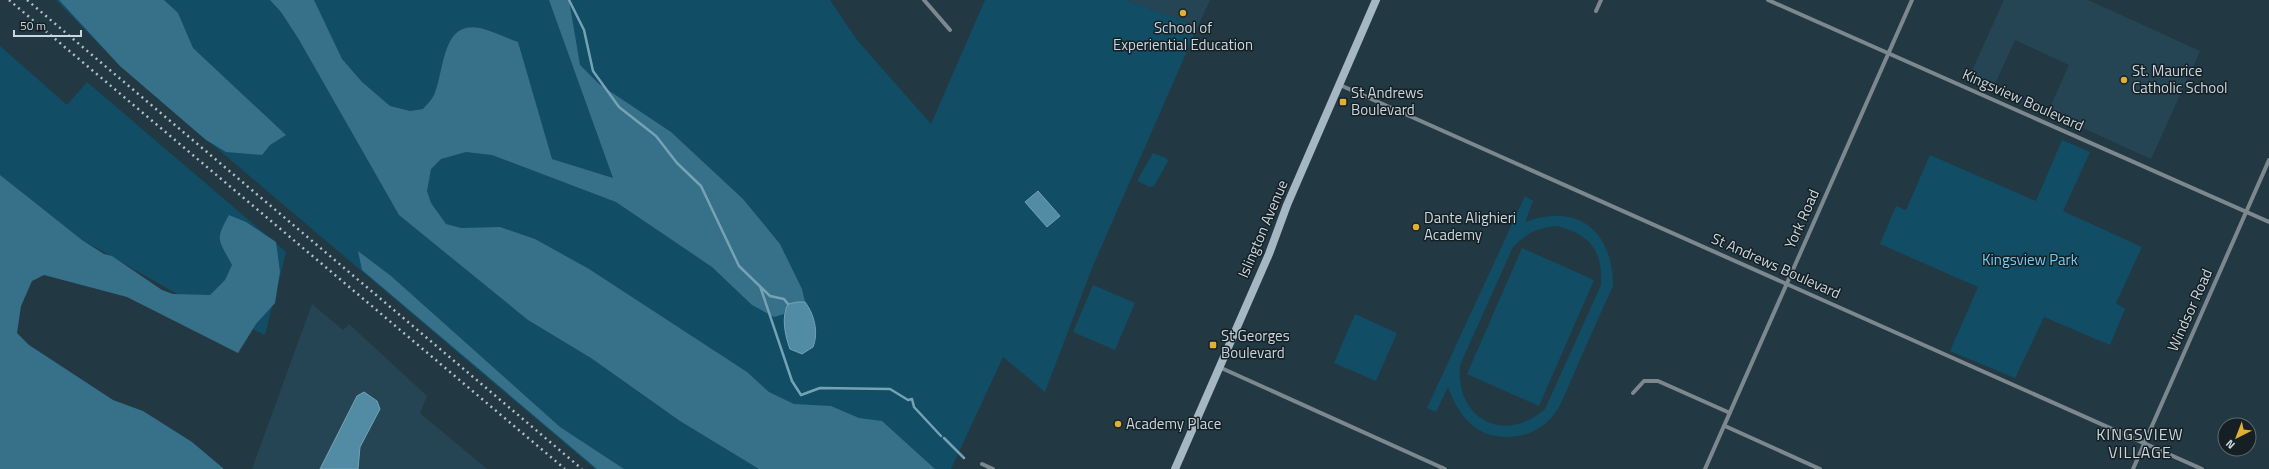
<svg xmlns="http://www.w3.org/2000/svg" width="2269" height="469" font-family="'Titillium Web',sans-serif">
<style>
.built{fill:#264554}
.green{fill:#114d64;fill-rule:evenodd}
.forest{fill:#377089}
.water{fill:#528ba4;stroke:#76a2b5}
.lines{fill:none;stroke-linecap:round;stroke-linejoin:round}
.stream{stroke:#76a2b5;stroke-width:2.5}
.street{stroke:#7d888e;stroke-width:4}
.secondary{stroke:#a5b7c0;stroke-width:8}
.rail{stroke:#b1c1c8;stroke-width:2.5;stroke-dasharray:2 4;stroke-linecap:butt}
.poi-dot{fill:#e1af34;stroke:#151f24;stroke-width:1.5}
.labels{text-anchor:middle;stroke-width:3;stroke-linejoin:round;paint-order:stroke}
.poi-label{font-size:15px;fill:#c9d7de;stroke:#151f24;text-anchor:start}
.street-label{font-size:15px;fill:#c9d7de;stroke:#151f24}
.park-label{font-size:15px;fill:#74ccf3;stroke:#151f24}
.neighbourhood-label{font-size:16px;letter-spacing:1px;fill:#c9d7de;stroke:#151f24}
</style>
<rect width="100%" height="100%" fill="#223944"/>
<!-- built -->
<path class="built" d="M1125 0H1210L1198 26Z
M2004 0H2088L2200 51 2151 159 2048 112 2069 65 2015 40 1994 86 1970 75Z
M312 304 343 330 349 324 427 396 420 413 487 469H252Z"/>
<!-- green -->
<path class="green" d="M56 0H830L857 40 931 124 985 0H1125L1198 26 1092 268 1045 392 1003 357 951 469H595L120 66Z
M0 46 67 105 87 82 286 252 265 335 198 303H193L0 193Z
M2062 140 2090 152 2063 211 2142 247 2116 303 2125 309 2110 345 2044 317 2015 378 1950 351 1978 287 1880 244 1896 206 1906 210 1930 155 2036 201Z
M1153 153 1166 158 1168 161 1154 186 1150 187 1137 181Z
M1525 196 1533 201 1525 222C1578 202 1613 231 1613 286 1599 317 1585 347 1572 378 1566 391 1561 407 1551 418 1538 433 1515 440 1496 436 1470 432 1456 409 1448 387L1436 412 1427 408ZM1557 226C1590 234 1603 251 1601 285L1545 409C1504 445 1455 419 1460 365L1513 247C1527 233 1537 228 1557 226Z
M1522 248 1594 280 1539 406 1467 374Z
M1093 285 1135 303 1115 350 1073 332Z
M1355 314 1397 333 1376 381 1334 363Z"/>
<!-- forest -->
<path class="forest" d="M59 0H164L178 13 193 48 286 135 270 145 262 155 226 152 206 140 120 66Z
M270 0H314L342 59 362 82 390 106 410 111 423 109C426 105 432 100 434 95 445 71 441 20 480 28 493 31 506 38 518 42L552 159 613 178 549 0H569L580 65 599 84 671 132 743 199 780 244 802 289 805 302H797L785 309 784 314 774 317 752 305 712 267 616 202 492 155 466 152 441 159 431 169 427 191 431 203 446 224 461 228 500 227 535 239 589 269 747 372 769 392 794 404 831 406 859 418 882 421 935 469H759L680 421 591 358 528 320 399 215 298 38 281 12Z
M0 175 82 240 104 254 112 256 162 290 173 294 210 295 225 280 232 265C219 240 214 241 229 215L246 222 276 242 280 272 275 303 256 324 238 353 127 297 44 275 32 281 21 306 17 333 29 345 113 400 143 411 192 442 224 469H0Z
M358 251 391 276 560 427 624 469H597L362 270Z"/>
<!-- water -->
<path class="water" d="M1038 191 1060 216 1047 227 1025 202Z
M797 302H805C814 314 819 332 813 347L802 354 790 349C785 336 781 316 788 304Z
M364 392 377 401 380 409 360 447 358 469H320L357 396Z"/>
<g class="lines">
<!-- stream -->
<path class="stream" d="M569 0 584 30 593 71 619 107 656 136 677 163 701 186 739 266 770 296 784 299 788 304
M760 286 792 381 801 395 820 388 890 389 908 400 912 399 914 407 941 436
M944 438 964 458"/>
<!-- street -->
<path class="street" d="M924 0 950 30
M1768 0 2269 222
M1596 11 1601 0
M1340 85 2202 469
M1219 367 1445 469
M1633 393 1644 381H1658L1730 413
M1725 426 1820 469
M982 464 993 469
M1705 469 1912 0
M2133 469 2269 160"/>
<!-- secondary -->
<path class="secondary" d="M1175 469 1269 254 1287 205 1376 0"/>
<!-- rail -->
<path class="rail" d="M9 0 565 469
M27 0 582 469"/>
</g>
<!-- markers -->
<g class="poi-dot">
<circle cx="1183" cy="13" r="4"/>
<circle cx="2124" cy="80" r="4"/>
<rect x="1339" y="98" width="8" height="8" rx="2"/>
<circle cx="1416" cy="227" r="4"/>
<rect x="1209" y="341" width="8" height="8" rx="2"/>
<circle cx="1118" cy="424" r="4"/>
</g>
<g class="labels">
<!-- poi labels -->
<g class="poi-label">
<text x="1183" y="33" text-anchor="middle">School of<tspan x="1183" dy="17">Experiential Education</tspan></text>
<text x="2132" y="76">St. Maurice<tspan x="2132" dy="17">Catholic School</tspan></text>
<text x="1351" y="98">St Andrews<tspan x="1351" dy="17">Boulevard</tspan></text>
<text x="1424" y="223">Dante Alighieri<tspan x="1424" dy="17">Academy</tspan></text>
<text x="1221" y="341">St Georges<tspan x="1221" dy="17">Boulevard</tspan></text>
<text x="1126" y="429">Academy Place</text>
</g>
<!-- street labels -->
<g class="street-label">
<text transform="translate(2023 100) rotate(24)" y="5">Kingsview Boulevard</text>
<text transform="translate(1802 219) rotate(-66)" y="5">York Road</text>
<text transform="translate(1263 229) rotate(-67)" y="5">Islington Avenue</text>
<text transform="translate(1776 266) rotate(24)" y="5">St Andrews Boulevard</text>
<text transform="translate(2190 310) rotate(-66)" y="5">Windsor Road</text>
</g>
<!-- park labels -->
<g class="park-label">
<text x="2030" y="265">Kingsview Park</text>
</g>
<!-- neighbourhood labels -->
<g class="neighbourhood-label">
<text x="2140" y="440">KINGSVIEW<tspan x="2140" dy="18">VILLAGE</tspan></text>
</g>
</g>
<!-- north arrow -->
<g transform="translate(2237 437) rotate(222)"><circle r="19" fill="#151f24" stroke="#5d696e"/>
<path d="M0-3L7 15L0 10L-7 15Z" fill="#e1af34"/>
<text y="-6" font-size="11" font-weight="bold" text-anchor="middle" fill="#c9d7de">N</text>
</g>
<!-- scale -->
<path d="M14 30v6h67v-6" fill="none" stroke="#c9d7de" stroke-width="2"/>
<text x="20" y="30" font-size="12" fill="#c9d7de" stroke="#151f24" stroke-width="3" paint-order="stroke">50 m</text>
</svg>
